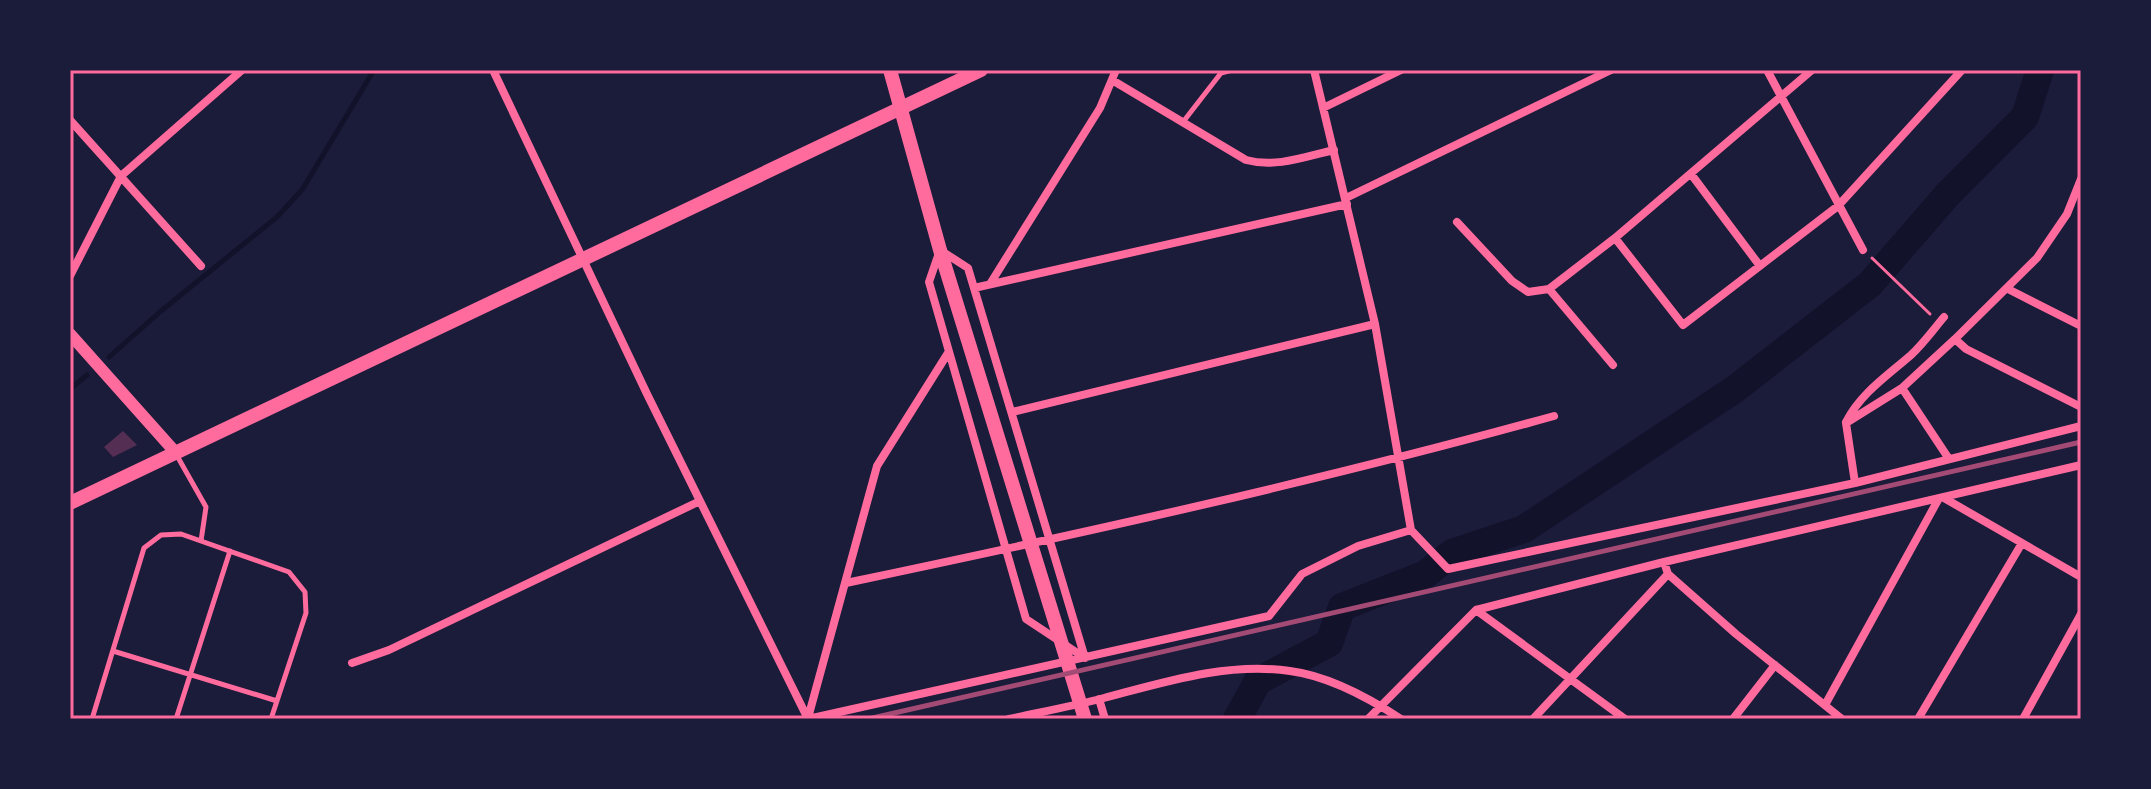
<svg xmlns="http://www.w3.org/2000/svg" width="2151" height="789" font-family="Jost,sans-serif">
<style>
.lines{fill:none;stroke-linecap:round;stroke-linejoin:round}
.stream{stroke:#12122b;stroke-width:5}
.river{stroke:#12122b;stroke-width:28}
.building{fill:#542f53}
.path{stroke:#ff6b9d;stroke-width:3}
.service{stroke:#ff6b9d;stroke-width:5}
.minor{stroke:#ff6b9d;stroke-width:8}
.tertiary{stroke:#ff6b9d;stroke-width:12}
.secondary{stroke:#ff6b9d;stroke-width:14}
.primary{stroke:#ff6b9d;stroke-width:14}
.rail{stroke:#a44b75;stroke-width:5}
.neatline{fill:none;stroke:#ff6b9d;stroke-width:3}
</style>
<rect width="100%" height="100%" fill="#1b1b3a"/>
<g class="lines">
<!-- stream -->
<path class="stream" d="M109 357 161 311 277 217 302 190 374 70
M70 389 87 375"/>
<!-- river -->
<path class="river" d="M1237 719 1258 681 1329 643 1342 607 1426 574 1452 553 1524 529 1735 389 1870 284 1948 194 2025 117 2040 70"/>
</g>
<!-- building -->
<path class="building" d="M123 431 137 445 113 457 104 447Z"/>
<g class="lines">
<!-- path -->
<path class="path" d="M1872 258 1930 314"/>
<!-- service -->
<path class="service" d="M1183 122 1221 73 1232 70
M176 454 206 507 201 541
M113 651 277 701
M92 719 144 548 161 535 181 534 289 572 305 592 306 613 271 719
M176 719 230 551"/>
<!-- minor -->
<path class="minor" d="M493 70 647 394 808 719
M1767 70 1863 250
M1812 70 1615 238 1683 325 1838 206 1962 70
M1112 80 1246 160C1276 168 1304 157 1334 150
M1323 108 1401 70
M70 120 201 266
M1691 174 1760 266
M2081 179 2067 214 2037 258 1955 339 1966 349 2081 407
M1346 198 1611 70
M1457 222 1512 281 1528 292 1549 289
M940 250 968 268 1085 658 1026 619 929 282Z
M70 276 121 176 242 70
M990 284 1100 108 1116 70
M974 288 1347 204
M2008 289 2081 326
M1955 339 1902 388 1846 423 1855 483 2081 426
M1613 365 1549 289 1615 238
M1902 388 1949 459
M1012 412 1375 324
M1846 422C1861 393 1887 376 1911 355 1923 344 1933 330 1944 317
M1944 498 2081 577
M1411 530 1448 569 1855 483
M1664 562 1668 574 1736 634 1842 719
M846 583C1084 533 1320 481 1554 416
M1476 610 1625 719
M352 663 389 650 700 501
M1099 699 1105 719
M1825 705 1938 500
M808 718 877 466 948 353
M808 719 1269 616 1302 574 1358 546 1411 530 1375 324 1314 70
M1009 719C1041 712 1073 706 1104 698 1165 682 1227 662 1290 671 1329 676 1369 698 1401 719
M1368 719 1476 610 1664 562 2081 465
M1533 719 1668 574
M1733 719 1775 665
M1918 719 2022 543
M2023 719 2081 614"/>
<!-- tertiary -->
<path class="tertiary" d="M70 334 176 453"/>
<!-- secondary -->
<path class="secondary" d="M890 70 940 250 1085 719"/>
<!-- primary -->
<path class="primary" d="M70 503 981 70"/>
<!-- rail -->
<path class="rail" d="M868 719 2081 442"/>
</g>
<!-- border -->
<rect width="2151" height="789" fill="none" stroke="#1b1b3a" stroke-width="144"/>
<rect x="72" y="72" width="2007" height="645" class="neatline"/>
</svg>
